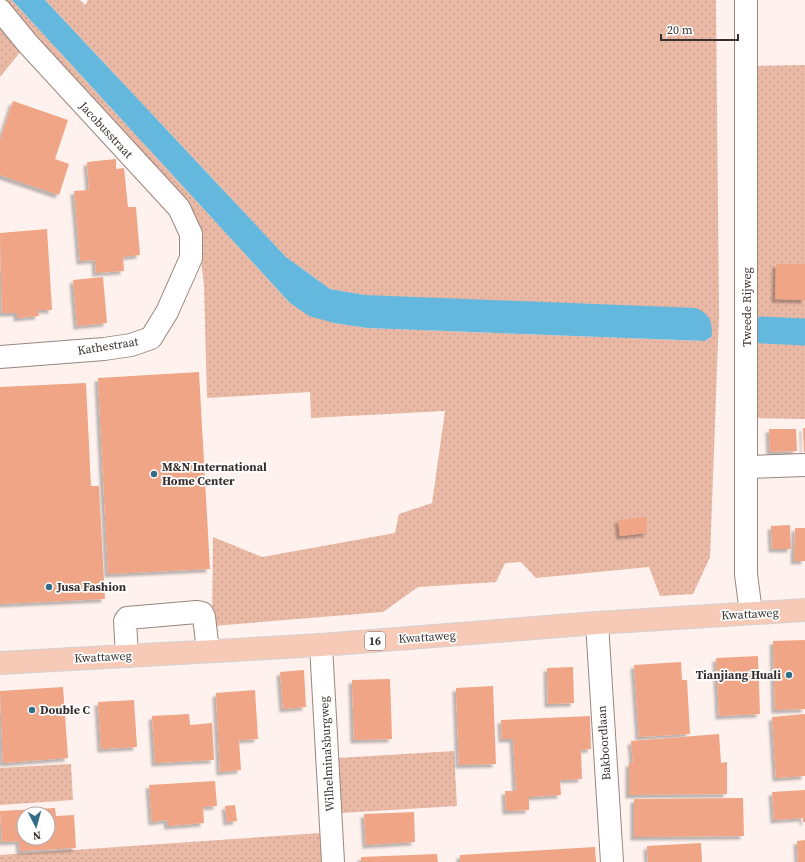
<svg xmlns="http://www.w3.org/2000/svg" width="805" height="862" font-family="'Source Serif 4',serif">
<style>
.grass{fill:url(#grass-dots)}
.water{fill:#64b8de}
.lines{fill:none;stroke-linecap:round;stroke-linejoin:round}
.canal{stroke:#64b8de;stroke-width:27}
.building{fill:#efa586;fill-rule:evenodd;filter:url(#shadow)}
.minor-casing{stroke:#98867f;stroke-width:24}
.major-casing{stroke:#d3d1d1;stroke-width:24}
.minor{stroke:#fff;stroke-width:22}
.major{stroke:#f7cab7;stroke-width:22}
.poi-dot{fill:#346d87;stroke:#fff;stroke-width:1.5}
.labels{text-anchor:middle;stroke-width:3.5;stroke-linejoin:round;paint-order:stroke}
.shield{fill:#fff;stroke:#746e6c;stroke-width:1}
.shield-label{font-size:11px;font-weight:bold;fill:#38302d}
.street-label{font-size:12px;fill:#38302d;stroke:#fff}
.poi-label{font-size:12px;font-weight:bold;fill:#38302d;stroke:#fff;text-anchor:start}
</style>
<defs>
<pattern id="grass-dots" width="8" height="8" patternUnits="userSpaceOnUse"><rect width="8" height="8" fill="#e9b9a5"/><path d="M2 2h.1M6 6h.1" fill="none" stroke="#c99f8e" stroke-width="1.8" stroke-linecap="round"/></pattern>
<filter id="shadow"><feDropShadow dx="-3.5" dy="3.5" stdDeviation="1" flood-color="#0004"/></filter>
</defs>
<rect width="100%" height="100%" fill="#fff2ee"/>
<!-- grass -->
<path class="grass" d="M0 0H12L290 303 334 323 368 328 705 341 712 336 364 295 330 289 286 257 45 0H80L85 5 88 0H716L719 316 710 557 693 594 660 596 649 567 536 578 521 562 505 563 496 582 418 587 383 612 212 626 213 537 262 557 395 533 399 514 432 503 445 411 311 418 310 392 207 398 204 286 199 242Z
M0 24 22 50 0 77Z
M805 65V323L751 320 755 66Z
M752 340 805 342V419L751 418Z
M454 751 457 806 341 813 338 758Z
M71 764 73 800 0 805V768Z
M321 833 323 862H0V855Z"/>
<!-- water -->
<path class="water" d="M12 0H45L286 257 330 289 365 295 696 308C710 315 712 320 712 336L705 341 367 328 334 323 309 316 290 303Z"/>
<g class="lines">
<!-- canal -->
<path class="canal" d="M762 330 805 332"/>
</g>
<!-- building -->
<path class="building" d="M13 101 68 120 55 159 69 164 59 195 0 175V140Z
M116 159V169L124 168 128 207H136L140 255 123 257 124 271 96 273 95 260 80 261 74 191 89 190 87 162Z
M47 229 52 310H38L39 316 17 318V313H2L0 233Z
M776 264H805V300L775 299Z
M103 277 107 323 77 326 73 280Z
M199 372 210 569 108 574 98 378Z
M86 383 91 486H99L105 599 0 604V387Z
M803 428H805V452H804Z
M769 429H796L797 451 770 452Z
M646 517 647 533 620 536 618 520Z
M790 525 791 549H772L771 526Z
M795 528H805V561H794Z
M805 640V709L775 710 773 641Z
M758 656 760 714 719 716 716 658Z
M681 662 682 680H687L690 734 639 737 634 665Z
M573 667 574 703 548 704 547 668Z
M304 670 306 707 283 709 280 672Z
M390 679 392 739 354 740 352 680Z
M493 686 496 764 459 765 456 688Z
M63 687 68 758 3 763 0 691Z
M255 690 258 739 239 740 241 770 220 772 216 693Z
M134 700 137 747 101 749 98 702Z
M189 714 190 725 212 723 214 760 155 763 152 716Z
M805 714V776L776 778 772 717Z
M590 716 591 749 581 750 582 779 560 780 561 795 529 797V810L506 811 505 791H516L513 739H502L501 720Z
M719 734 721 763 727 762V794L629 795V763H633L631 741Z
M215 781 217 806 203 807 204 823 168 826 167 820 152 822 149 785Z
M805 790V822H803V818L774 820 772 792Z
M743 798 744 836 634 837V799Z
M235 805 237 821 227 822 225 806Z
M55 808 56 816 74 815 76 848 20 851 19 841 2 842 0 811ZM24 814H48V838H24Z
M414 812 415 842 366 845 364 814Z
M805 840V862H798L797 841Z
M701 843 702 862H648L647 846Z
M595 847 596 862H460V855Z
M437 854 438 862H361V857Z"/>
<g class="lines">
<defs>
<path id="minor" d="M746 0V574L751 613
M0 10 28 44 179 208 191 234V258L167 312 151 338 131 345 104 349 0 357
M747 467 805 465
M597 623 612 862
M321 645 333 862
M127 656 125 621 127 618 197 612 202 613 204 617 208 651"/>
<path id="major" d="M0 663 321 645 597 623 805 610"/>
</defs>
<!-- minor casing -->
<use href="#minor" class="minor-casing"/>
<!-- major casing -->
<use href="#major" class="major-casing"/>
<!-- minor -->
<use href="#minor" class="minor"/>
<!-- major -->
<use href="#major" class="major"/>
</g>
<!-- markers -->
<g class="poi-dot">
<circle cx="154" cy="474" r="4"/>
<circle cx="49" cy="587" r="4"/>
<circle cx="789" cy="675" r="4"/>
<circle cx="32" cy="710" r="4"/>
</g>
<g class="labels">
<!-- shield labels -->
<rect class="shield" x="365" y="632" width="20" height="18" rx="3"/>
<g class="shield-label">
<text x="375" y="645">16</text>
</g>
<!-- street labels -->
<g class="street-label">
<text transform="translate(106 130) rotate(47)" y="4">Jacobusstraat</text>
<text transform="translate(747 307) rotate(-90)" y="4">Tweede Rijweg</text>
<text transform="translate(108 346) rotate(-9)" y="4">Kathestraat</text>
<text transform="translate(750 614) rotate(-3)" y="4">Kwattaweg</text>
<text transform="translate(427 637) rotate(-4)" y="4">Kwattaweg</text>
<text transform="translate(103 657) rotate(-3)" y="4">Kwattaweg</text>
<text transform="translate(604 743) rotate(-94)" y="4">Bakboordlaan</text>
<text transform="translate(327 754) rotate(-93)" y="4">Wilhelmina'sburgweg</text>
</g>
<!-- poi labels -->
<g class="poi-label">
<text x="162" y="471">M&amp;N International<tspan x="162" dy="14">Home Center</tspan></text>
<text x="57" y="591">Jusa Fashion</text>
<text x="781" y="679" text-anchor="end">Tianjiang Huali</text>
<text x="40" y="714">Double C</text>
</g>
</g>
<!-- north arrow -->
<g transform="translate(36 826) rotate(174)"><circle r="19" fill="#ffffff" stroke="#afacab"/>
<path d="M0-3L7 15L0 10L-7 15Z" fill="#346d87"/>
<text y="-6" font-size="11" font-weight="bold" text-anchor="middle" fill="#38302d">N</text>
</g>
<!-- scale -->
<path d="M661 34v6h77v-6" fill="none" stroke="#38302d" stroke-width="2"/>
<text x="667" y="34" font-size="12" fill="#38302d" stroke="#ffffff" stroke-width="3" paint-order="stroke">20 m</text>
</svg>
